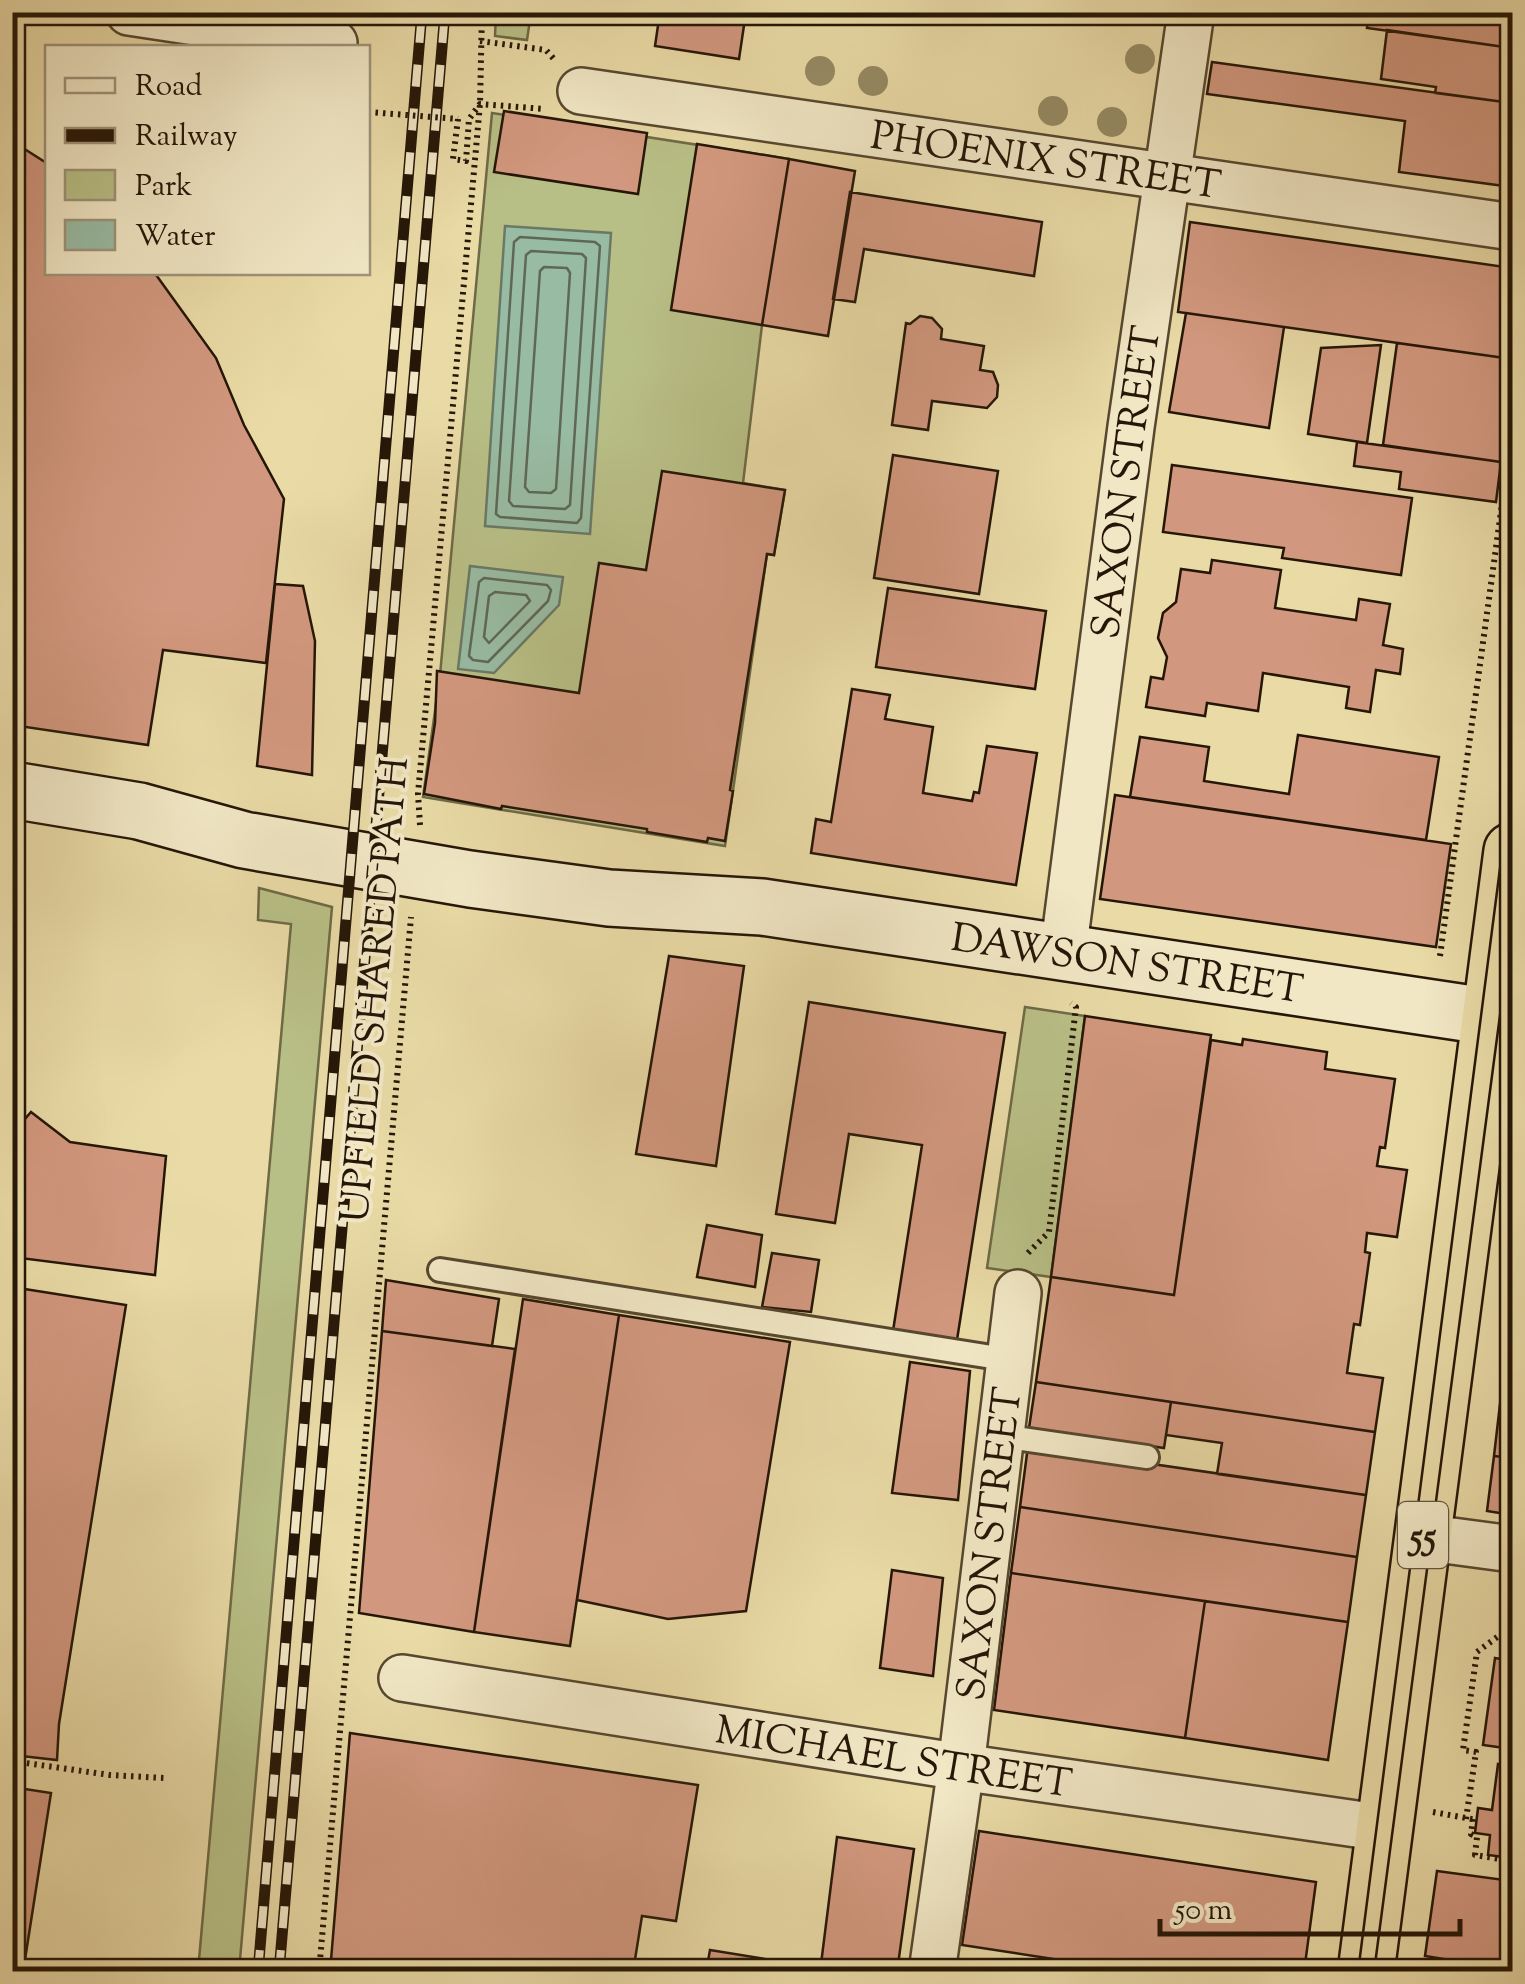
<svg xmlns="http://www.w3.org/2000/svg" width="1525" height="1984" font-family="'Sorts Mill Goudy',serif">
<style>
.green{fill:#b8bf86;stroke:#6e6a46;stroke-width:2.5}
.water{fill:#98bba3;stroke:#6a7965;stroke-width:2.5}
.lines{fill:none;stroke-linecap:round;stroke-linejoin:round}
.shore{stroke:#5e6855;stroke-width:2.5}
.building{fill:#d2987f;stroke:#251607;stroke-width:2.5}
.lane-casing{stroke:#56472f;stroke-width:28}
.street-casing{stroke:#56472f;stroke-width:50}
.secondary-casing{stroke:#251607;stroke-width:60}
.highway-casing{stroke:#251607;stroke-width:60}
.path{stroke:#251607;stroke-width:6;stroke-dasharray:2.5 5;stroke-linecap:butt}
.lane{stroke:#f1e7c5;stroke-width:22}
.street{stroke:#f1e7c5;stroke-width:45}
.secondary{stroke:#f1e7c5;stroke-width:55}
.highway{stroke:#e9daa6;stroke-width:55}
.tram{stroke:#251607;stroke-width:2.5}
.rail-casing{stroke:#251607;stroke-width:11}
.rail{stroke:#f1e7c5;stroke-width:8;stroke-dasharray:22;stroke-linecap:butt}
.path-bridge{stroke:#251607;stroke-width:6;stroke-dasharray:2.5 5;stroke-linecap:butt}
.tree{fill:#958a63}
.labels{text-anchor:middle;stroke-width:8;stroke-linejoin:round;paint-order:stroke}
.shield{fill:#f1e7c5;stroke:#625540;stroke-width:2.5}
.shield-label{font-size:38px;font-weight:bold;fill:#251607}
.street-label{font-size:40px;fill:#251607;stroke:#f1e7c5}
</style>
<rect width="100%" height="100%" fill="#e9daa6"/>
<filter id="stains"><feTurbulence type="fractalNoise" baseFrequency=".002" numOctaves="4"/><feColorMatrix values="0 0 0 0 .2 0 0 0 0 .09 0 0 0 0 .02 0 0 0 .5 -.17"/></filter>
<radialGradient id="worn" r=".72"><stop offset=".6" stop-color="#630" stop-opacity="0"/><stop offset="1" stop-color="#630" stop-opacity=".3"/></radialGradient>
<!-- green -->
<path class="green" d="M496 13H531L527 40 495 36Z
M492 113 789 159 762 325 743 483 785 490 774 555 767 554 725 846 423 797 440 675Z
M259 888 332 907 239 1971H198L291 924 258 920Z
M1025 1007 1085 1016 1051 1277 987 1268Z"/>
<!-- water -->
<path class="water" d="M505 226 611 233 590 534 485 526Z
M470 566 563 577 559 605 494 673 458 669Z"/>
<g class="lines">
<!-- shore -->
<path class="shore" d="M520 237 595 242 600 246 581 518 577 523 500 517 496 514 514 242Z
M531 251 582 254 586 258 570 505 565 509 513 506 509 501 526 255Z
M544 267 567 268 570 273 556 489 551 493 529 492 525 487 540 271Z
M484 578 547 585 551 590 548 601 488 662 473 660 469 656 479 582Z
M495 592 526 595 530 601 489 643 484 637 489 596Z"/>
</g>
<!-- building -->
<path class="building" d="M660 12H746L739 59 655 46Z
M895 12H946L945 20Z
M1369 12H1512V48L1367 28Z
M1387 30 1512 48V103L1435 93 1436 87 1381 79Z
M1212 62 1512 103V187L1399 172 1405 121 1207 94Z
M504 111 647 133 638 194 494 172Z
M12 141 48 164V272H154L216 358 244 425 284 499 266 663 163 650 148 745 12 725Z
M697 144 789 159 762 325 671 310Z
M789 159 855 171 828 336 762 325Z
M850 192 1042 222 1034 276 864 249 855 302 833 299Z
M1190 222 1512 268V359L1178 312Z
M1186 313 1284 327 1269 428 1169 412Z
M920 316 932 318 942 329 941 339 984 346 980 370 993 372 998 385 997 397 987 408 932 401 928 430 892 425 906 323 910 324Z
M1397 343 1512 359 1501 462 1383 445Z
M1381 345 1367 443 1308 434 1321 348Z
M1357 442 1501 462 1496 502 1399 489 1401 472 1354 466Z
M893 455 998 471 979 594 874 578Z
M1172 465 1412 498 1401 575 1282 558 1284 548 1163 532Z
M662 471 785 490 774 555 767 554 730 790 733 791 725 841 708 838 707 842 647 832V829L502 806 501 809 424 794 435 723 437 671 579 693 599 563 646 570Z
M1212 560 1281 570 1275 608 1356 620 1359 599 1390 604 1383 645 1403 649 1400 674 1376 670 1370 712 1346 708 1349 687 1263 673 1258 711 1207 703 1205 716 1146 707 1151 677 1163 679 1167 657 1158 638 1163 613 1176 602 1181 569 1210 573Z
M275 584 303 586 315 641 312 775 257 766Z
M888 588 1046 611 1035 689 876 667Z
M852 689 890 695 885 719 933 727 923 793 972 801 974 792 979 793 987 746 1037 753 1016 885 811 853 816 819 831 822Z
M1298 735 1439 757 1426 840 1130 797 1140 737 1209 747 1204 781 1289 794Z
M1115 795 1451 844 1436 947 1100 899Z
M669 956 744 966 716 1166 636 1154Z
M809 1002 1005 1033 957 1340 893 1331 922 1145 849 1134 835 1223 776 1214Z
M1085 1016 1211 1035 1174 1295 1051 1277Z
M1243 1039 1327 1052 1325 1069 1395 1079 1385 1148 1380 1147 1377 1166 1407 1170 1397 1237 1367 1233 1365 1252 1370 1253 1360 1325 1354 1324 1347 1373 1383 1378 1375 1432 1036 1382 1051 1277 1174 1295 1211 1040 1242 1045Z
M31 1112 70 1142 166 1156 155 1275 12 1257V1134Z
M707 1225 762 1235 755 1287 697 1277Z
M772 1253 819 1260 811 1312 762 1307Z
M386 1280 499 1299 492 1346 382 1331Z
M12 1287 126 1305 59 1724 57 1760 12 1755Z
M523 1299 619 1315 570 1646 474 1632Z
M619 1315 790 1342 746 1611 668 1619 577 1600Z
M382 1331 515 1349 474 1632 359 1613Z
M910 1362 970 1371 958 1500 892 1493Z
M1036 1382 1171 1402 1164 1448 1029 1428Z
M1171 1402 1375 1432 1366 1495 1217 1474 1222 1443 1166 1435Z
M1500 1404 1512 1406V1458L1494 1456Z
M1028 1446 1366 1495 1357 1557 1020 1507Z
M1494 1456 1512 1458V1515L1487 1511Z
M1020 1507 1357 1557 1348 1622 1011 1573Z
M892 1570 943 1578 933 1676 880 1668Z
M1011 1573 1205 1601 1185 1738 994 1710Z
M1205 1601 1348 1622 1328 1760 1185 1738Z
M1495 1658 1512 1661V1749L1483 1745Z
M350 1733 698 1785 676 1921 642 1916 633 1972H330Z
M1498 1764 1512 1766V1858L1488 1855 1490 1835 1475 1833 1478 1808 1492 1810Z
M12 1787 51 1793 24 1966 12 1964Z
M979 1831 1316 1882 1304 1972H1138L962 1945Z
M837 1837 914 1849 897 1972H820Z
M1437 1871 1512 1881V1970L1425 1956Z
M710 1950 820 1968V1972H706Z"/>
<g class="lines">
<defs>
<path id="lane" d="M440 1270 1011 1360
M1002 1436 1147 1457"/>
<g id="street">
<path d="M129 12 334 43"/>
<path id="s1" d="M581 91 1512 227"/>
<path id="s2" d="M1063 953 1131 427 1191 12"/>
<path d="M1422 1537 1512 1549"/>
<path id="s3" d="M402 1678 961 1767 1384 1828"/>
<path id="s4" d="M932 1972 961 1767 1018 1293"/>
</g>
<g id="secondary">
<path id="s5" d="M12 790 139 811 244 840 470 879 609 898 762 907 1512 1020"/>
</g>
<path id="highway" d="M1366 1972 1512 851"/>
</defs>
<!-- lane casing -->
<use href="#lane" class="lane-casing"/>
<!-- street casing -->
<use href="#street" class="street-casing"/>
<!-- secondary casing -->
<use href="#secondary" class="secondary-casing"/>
<!-- highway casing -->
<use href="#highway" class="highway-casing"/>
<!-- path -->
<path class="path" d="M480 41 546 50 554 59
M458 119 453 159 466 161 469 119 480 104 545 109
M420 825 418 794 480 104 482 12
M1440 956 1512 431
M1028 1253 1049 1232 1076 1007 1071 1003
M12 1761 110 1775 164 1778
M1433 1812 1477 1820
M1466 1819 1476 1752 1463 1750 1477 1652 1512 1626
M1473 1819 1471 1834 1477 1837 1475 1855 1512 1861
M1414 1962 1481 1972
M319 1972 411 917"/>
<!-- lane -->
<use href="#lane" class="lane"/>
<!-- street -->
<use href="#street" class="street"/>
<!-- secondary -->
<use href="#secondary" class="secondary"/>
<!-- highway -->
<use href="#highway" class="highway"/>
<!-- tram -->
<path class="tram" d="M1358 1972 1512 775
M1374 1972 1512 924"/>
<defs>
<path id="rail" d="M258 1972 422 12
M279 1972 445 12"/>
</defs>
<!-- rail casing -->
<use href="#rail" class="rail-casing"/>
<!-- rail -->
<use href="#rail" class="rail"/>
<!-- path-bridge -->
<path class="path-bridge" d="M368 112 458 119"/>
</g>
<!-- trees -->
<g class="tree">
<circle cx="1140" cy="59" r="15"/>
<circle cx="820" cy="71" r="15"/>
<circle cx="873" cy="81" r="15"/>
<circle cx="1053" cy="111" r="15"/>
<circle cx="1112" cy="122" r="15"/>
</g>
<g class="labels">
<!-- shield labels -->
<rect class="shield" x="1398" y="1502" width="50" height="66" rx="8"/>
<g class="shield-label">
<text x="1423" y="1548">55</text>
</g>
<!-- street labels -->
<g class="street-label">
<text dy="14" stroke="none"><textPath href="#s1" startOffset="470">PHOENIX STREET</textPath></text>
<text dy="14" stroke="none"><textPath href="#s2" startOffset="475">SAXON STREET</textPath></text>
<text dy="14" stroke="none"><textPath href="#s5" startOffset="1130">DAWSON STREET</textPath></text>
<text transform="translate(373 990) rotate(-85)" y="14">UPFIELD SHARED PATH</text>
<text dy="14" stroke="none"><textPath href="#s4" startOffset="432">SAXON STREET</textPath></text>
<text dy="14" stroke="none"><textPath href="#s3" startOffset="498">MICHAEL STREET</textPath></text>
</g>
</g>
<!-- margin -->
<rect width="1525" height="1984" fill="none" stroke="#e9daa6" stroke-width="50"/>
<rect x="15" y="15" width="1495" height="1954" fill="none" stroke="#251607" stroke-width="5"/>
<rect x="25" y="25" width="1475" height="1934" fill="none" stroke="#251607" stroke-width="2.5"/>
<!-- legend -->
<rect x="45" y="45" width="325" height="230" fill="#f1e7c5" stroke="#9f9379" stroke-width="2.5"/>
<rect x="65" y="78" width="50" height="15" fill="#f1e7c5" stroke="#9f9379" stroke-width="2.5"/>
<text x="135" y="95" font-size="30" fill="#251607">Road</text>
<rect x="65" y="128" width="50" height="15" fill="#251607" stroke="#9f9379" stroke-width="2.5"/>
<text x="135" y="145" font-size="30" fill="#251607">Railway</text>
<rect x="65" y="170" width="50" height="30" fill="#b8bf86" stroke="#9f9379" stroke-width="2.5"/>
<text x="135" y="195" font-size="30" fill="#251607">Park</text>
<rect x="65" y="220" width="50" height="30" fill="#98bba3" stroke="#9f9379" stroke-width="2.5"/>
<text x="135" y="245" font-size="30" fill="#251607">Water</text>
<!-- scale -->
<path d="M1160 1919v15h300v-15" fill="none" stroke="#251607" stroke-width="5"/>
<text x="1175" y="1919" font-size="30" fill="#251607" stroke="#f1e7c5" stroke-width="8" paint-order="stroke">50 m</text>
<rect width="100%" height="100%" filter="url(#stains)"/>
<rect width="100%" height="100%" fill="url(#worn)"/>
</svg>
